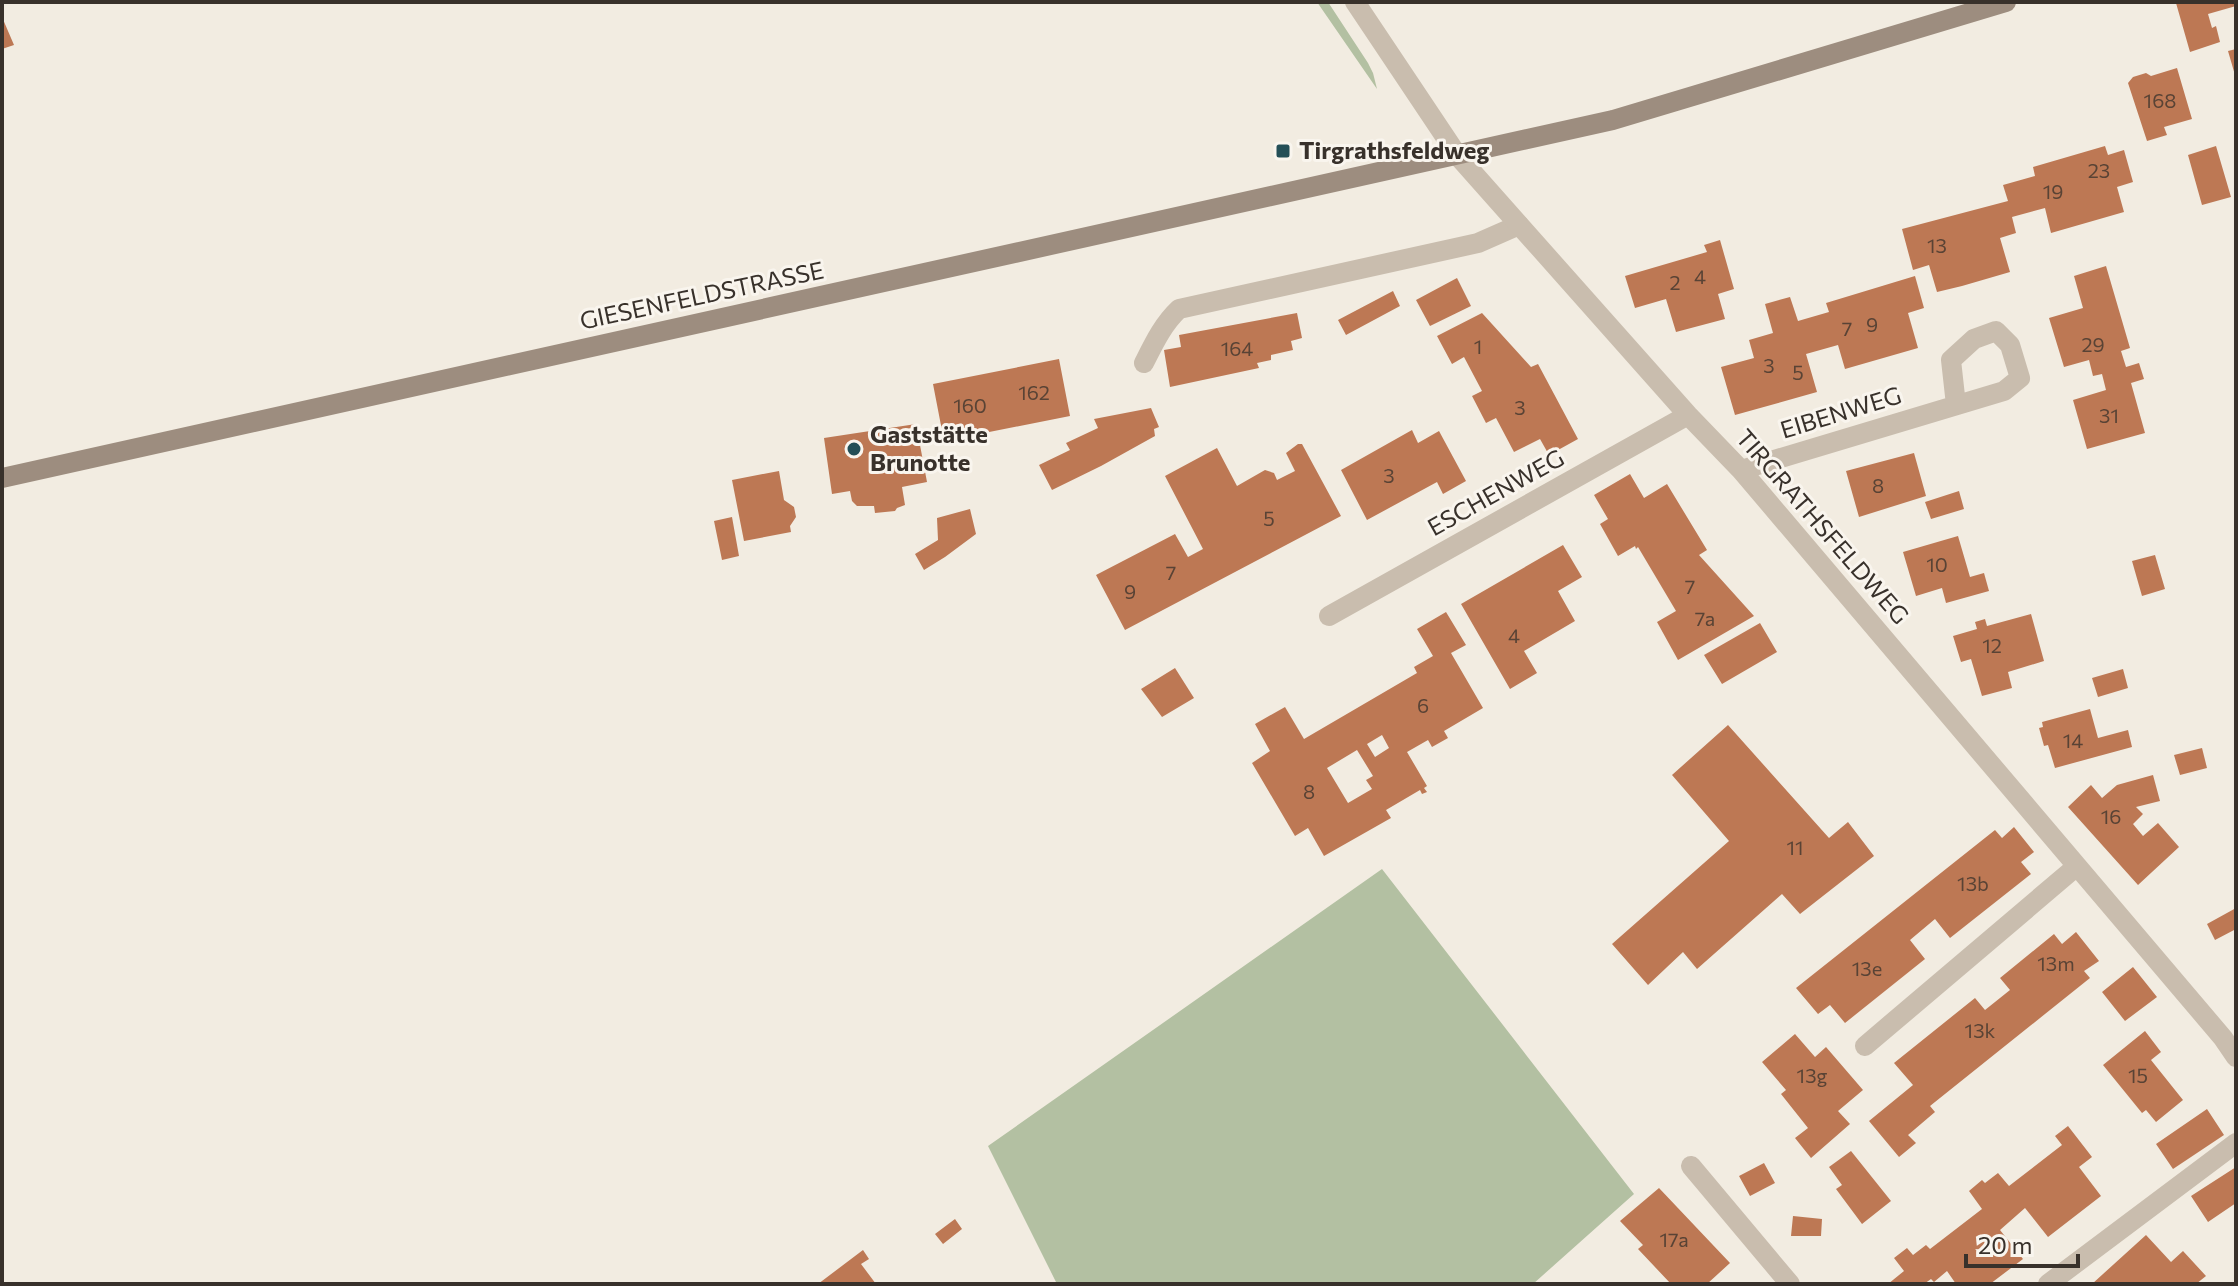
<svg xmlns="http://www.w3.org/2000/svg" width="2238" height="1286" font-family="Commissioner,sans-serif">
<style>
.green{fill:#b3c0a2}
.building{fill:#bd7854;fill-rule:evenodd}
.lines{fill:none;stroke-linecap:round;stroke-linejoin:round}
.service{stroke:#c9bdae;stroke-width:20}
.minor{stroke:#c9bdae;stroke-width:20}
.secondary{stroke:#9d8d7f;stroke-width:20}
.poi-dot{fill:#244f57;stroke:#f9f5ee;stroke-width:3}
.labels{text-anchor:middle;stroke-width:6;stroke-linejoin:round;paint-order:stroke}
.number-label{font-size:20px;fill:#594335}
.poi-label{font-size:24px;font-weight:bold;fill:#38312b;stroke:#f9f5ee;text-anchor:start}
.street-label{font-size:24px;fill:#38312b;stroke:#f9f5ee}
</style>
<rect width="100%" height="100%" fill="#f2ece1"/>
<!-- green -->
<path class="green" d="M1317 2H1328L1368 63 1373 73 1377 89Z
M1382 869 1634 1194 1533 1284H1057L988 1146Z"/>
<!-- building -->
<path class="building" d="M2179 2H2236V6L2208 14 2212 28 2216 26 2220 42 2190 52 2176 3Z
M2 17 14 45 2 49Z
M2236 49V75H2235L2228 51Z
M2177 68 2192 119 2164 127 2167 135 2147 141 2128 83 2133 77 2146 73 2151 76Z
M2105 146 2108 155 2124 150 2133 182 2117 187 2124 212 2051 233 2045 208 2012 217 2016 233 2000 238 2010 272 1962 286 1937 292 1929 265 1913 270 1902 229 2008 201 2003 185 2035 176 2033 167Z
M2216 146 2231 197 2202 205 2188 155Z
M1720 240 1734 289 1718 294 1725 319 1676 332 1666 299 1635 308 1625 276 1707 252 1704 245Z
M2106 266 2130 348 2121 351 2126 367 2139 363 2144 379 2131 383 2145 433 2087 449 2073 400 2106 390 2102 374 2093 376 2089 360 2064 367 2049 318 2083 308 2074 276Z
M1915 276 1924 308 1908 313 1918 348 1845 369 1838 345 1806 354 1817 392 1735 415 1721 367 1754 358 1749 340 1773 333 1765 304 1790 297 1798 321 1829 312 1826 303Z
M1457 278 1471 306 1430 326 1416 300Z
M1393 291 1400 306 1346 335 1338 320Z
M1297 313 1302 338 1291 341 1293 350 1271 355V360L1257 363 1259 368 1170 387 1164 350 1181 347 1179 335Z
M1482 313 1531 367 1538 364 1578 439 1549 455 1540 439 1514 452 1496 418 1486 423 1472 396 1482 391 1464 357 1452 364 1437 336Z
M1059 359 1070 416 944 441 933 384Z
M1151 408 1159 427 1154 429 1155 436 1101 466 1052 490 1039 465 1070 450 1066 443 1098 428 1094 419Z
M916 424 927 482 902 487 905 505 897 508 895 511 875 513 874 506H857L852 501 850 491 832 494 824 438Z
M1412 430 1418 443 1439 431 1466 481 1443 494 1437 482 1367 520 1341 470Z
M1298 444H1302L1341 516 1125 630 1096 575 1175 534 1188 557 1203 549 1165 476 1217 448 1237 486 1265 470 1274 473 1277 480 1295 471 1286 453Z
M1914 453 1926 496 1859 517 1846 471Z
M779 471 784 500 794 507 796 517 790 526 791 532 744 541 732 480Z
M1630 474 1644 498 1667 484 1707 550 1699 555 1754 616 1678 660 1657 622 1676 611 1638 547 1636 549 1635 546 1618 556 1600 524 1608 519 1594 495Z
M1959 491 1964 509 1931 519 1925 502Z
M970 509 976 534 945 557 924 570 915 554 938 540 937 518Z
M732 517 739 556 722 560 714 521Z
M1958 536 1970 577 1984 573 1989 591 1946 603 1942 588 1916 596 1903 552Z
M1563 545 1582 577 1558 591 1575 621 1524 651 1537 673 1510 689 1461 604Z
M2155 555 2165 589 2142 596 2132 561Z
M1446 612 1466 645 1451 653 1483 708 1444 731 1448 738 1432 747 1428 740 1407 752 1427 786 1424 788 1427 792 1422 794 1420 790 1386 810 1391 818 1324 856 1308 828 1295 836 1252 763 1270 751 1255 724 1285 707 1304 739 1417 673 1414 667 1433 656 1417 629ZM1382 735 1389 748 1375 757 1367 744ZM1357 750 1373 776 1366 780 1372 789 1348 803 1327 768Z
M2031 614 2044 661 2008 672 2012 688 1982 696 1971 659 1961 662 1953 636 1977 629 1975 622 1985 619 1987 626Z
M1760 623 1777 652 1722 684 1704 655Z
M1175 668 1194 698 1162 717 1141 689Z
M2123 669 2128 688 2098 697 2092 678Z
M2090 709 2098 738 2128 730 2132 747 2055 768 2048 745 2044 746 2039 728 2043 727 2042 722Z
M1728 725 1829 838 1848 822 1874 856 1800 914 1782 894 1697 969 1683 952 1648 985 1612 944 1729 841 1672 775Z
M2202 748 2207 768 2180 775 2174 755Z
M2153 775 2160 801 2136 807 2143 814 2133 824 2143 836 2158 823 2179 847 2138 885 2068 807 2091 785 2102 798 2117 785Z
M2014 827 2034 852 2021 862 2031 874 1950 938 1935 919 1910 940 1925 959 1845 1023 1830 1005 1818 1014 1796 988 1995 830 2002 838Z
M2236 908V929L2215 940 2207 924Z
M2076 932 2099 961 2084 971 2090 978 1930 1106 1935 1112 1908 1135 1916 1143 1899 1157 1869 1121 1913 1085 1894 1063 1975 998 1985 1010 2010 990 2000 978 2054 934 2062 944Z
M2133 967 2157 997 2125 1021 2102 992Z
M2145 1031 2161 1052 2151 1060 2183 1100 2156 1122 2146 1110 2142 1113 2103 1065Z
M1795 1034 1815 1057 1826 1047 1863 1090 1838 1111 1850 1124 1811 1158 1795 1138 1808 1128 1781 1094 1786 1090 1762 1062Z
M2207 1109 2224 1135 2173 1169 2156 1144Z
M2068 1126 2092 1157 2079 1167 2101 1196 2048 1237 2025 1208 2000 1230 2023 1259 1990 1284H1956L1947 1271 1934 1282 1931 1279 1924 1284H1888L1904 1271 1894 1258 1907 1248 1913 1255 1926 1245 1930 1249 1982 1209 1969 1191 1982 1180 1985 1183 1998 1173 2009 1186 2062 1145 2055 1136Z
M1851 1151 1891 1201 1862 1224 1836 1189 1842 1185 1829 1167Z
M1764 1163 1775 1183 1750 1196 1739 1176Z
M2236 1167V1203L2208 1222 2191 1196Z
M1659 1188 1730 1263 1707 1284H1671L1638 1249 1643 1245 1620 1221Z
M1793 1216 1822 1219 1821 1236H1791Z
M955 1219 962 1229 943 1244 935 1234Z
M2146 1235 2171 1262 2183 1251 2206 1276 2196 1284H2092Z
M863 1250 869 1259 861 1264 876 1284H818Z"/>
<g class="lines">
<!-- service -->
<path class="service" d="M1144 363C1154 343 1163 324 1179 309L1478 243 1519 225"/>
<!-- minor -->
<path class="minor" d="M1355 2 1458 156 1688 415 1741 470 2223 1038 2236 1057
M1741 470 2004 391 2020 378 2010 345 1996 331 1974 339 1951 360 1956 405
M1329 616 1688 415
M1865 1046 2077 866
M1691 1166 1790 1284
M2048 1284 2236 1143"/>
<!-- secondary -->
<path class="secondary" d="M2 478 1613 120 2006 2"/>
</g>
<!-- markers -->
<g class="poi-dot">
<rect x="1275" y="143" width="16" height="16" rx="4"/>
<circle cx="854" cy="449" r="8"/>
</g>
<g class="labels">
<!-- number labels -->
<g class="number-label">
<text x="2160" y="108">168</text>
<text x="2099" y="178">23</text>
<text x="2053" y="199">19</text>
<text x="1937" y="253">13</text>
<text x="1700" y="284">4</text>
<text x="1675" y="290">2</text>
<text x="1872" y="332">9</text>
<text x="1847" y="336">7</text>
<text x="2093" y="352">29</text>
<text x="1478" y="354">1</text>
<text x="1237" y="356">164</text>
<text x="1769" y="373">3</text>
<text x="1798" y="380">5</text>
<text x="1034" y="400">162</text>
<text x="970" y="413">160</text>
<text x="1520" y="415">3</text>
<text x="2109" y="423">31</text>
<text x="1389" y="483">3</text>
<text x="1878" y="493">8</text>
<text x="1269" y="526">5</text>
<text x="1937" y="572">10</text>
<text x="1171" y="580">7</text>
<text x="1690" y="594">7</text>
<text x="1130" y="599">9</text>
<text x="1705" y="626">7a</text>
<text x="1514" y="643">4</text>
<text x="1992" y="653">12</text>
<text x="1423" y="713">6</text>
<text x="2073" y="748">14</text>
<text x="1309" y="799">8</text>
<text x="2111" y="824">16</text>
<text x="1795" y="855">11</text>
<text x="1973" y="891">13b</text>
<text x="2056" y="971">13m</text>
<text x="1867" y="976">13e</text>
<text x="1980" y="1038">13k</text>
<text x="1812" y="1083">13g</text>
<text x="2138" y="1083">15</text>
<text x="1674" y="1247">17a</text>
</g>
<!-- poi labels -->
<g class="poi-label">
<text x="1299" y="159">Tirgrathsfeldweg</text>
<text x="870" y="443">Gaststätte<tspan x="870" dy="28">Brunotte</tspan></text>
</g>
<!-- street labels -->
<g class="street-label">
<text transform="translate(702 296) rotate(-12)" y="8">GIESENFELDSTRASSE</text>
<text transform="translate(1841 413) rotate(-17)" y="8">EIBENWEG</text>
<text transform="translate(1496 493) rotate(-29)" y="8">ESCHENWEG</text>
<text transform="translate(1822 527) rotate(49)" y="8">TIRGRATHSFELDWEG</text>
</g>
</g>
<!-- border -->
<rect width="2238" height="1286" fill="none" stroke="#38312b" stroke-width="8"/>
<!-- scale -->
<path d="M1966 1254v12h112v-12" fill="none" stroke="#38312b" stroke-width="4"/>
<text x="1978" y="1254" font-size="24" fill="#38312b" stroke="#f9f5ee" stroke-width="6" paint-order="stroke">20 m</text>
</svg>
